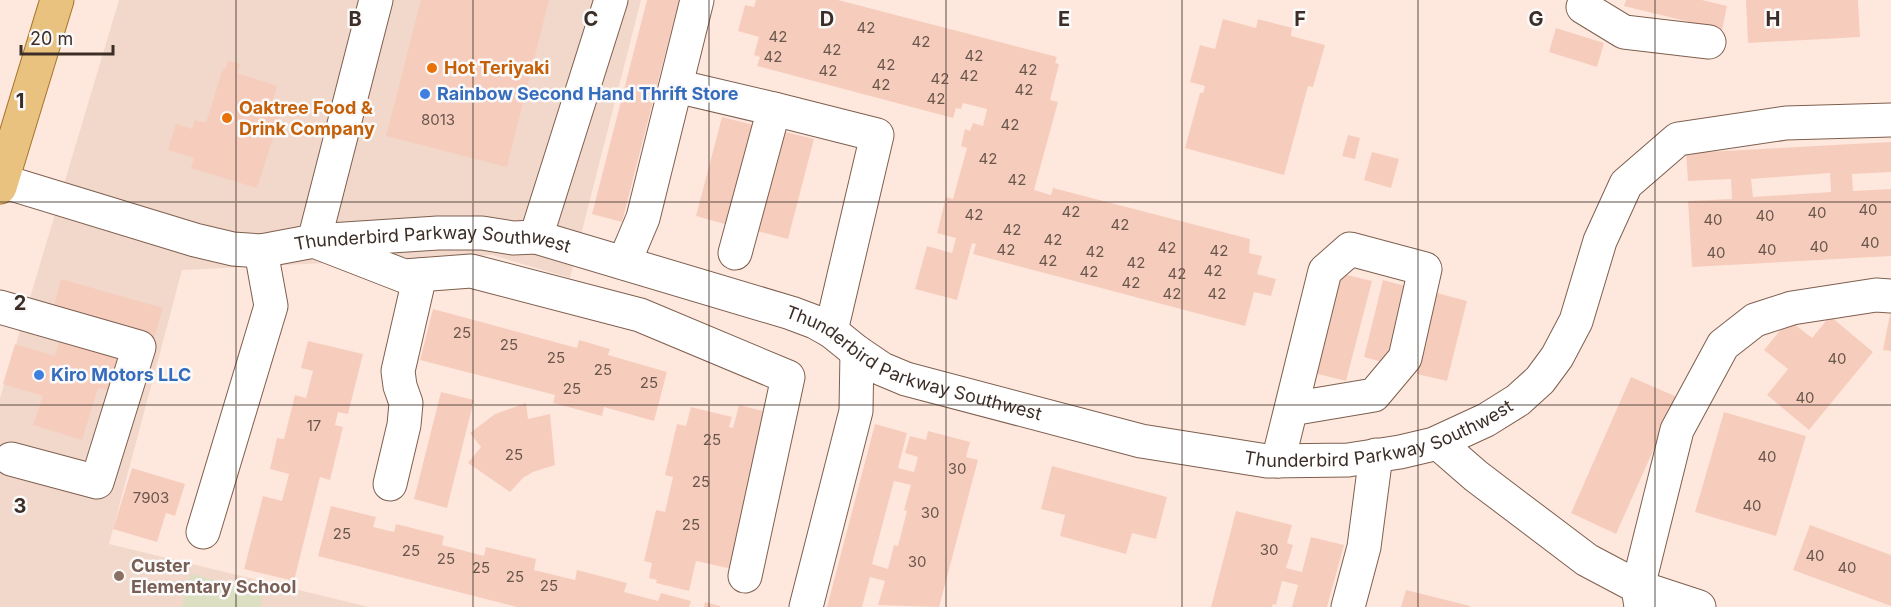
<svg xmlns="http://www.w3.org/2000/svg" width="1891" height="607" font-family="Inter,sans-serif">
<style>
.built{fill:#f1d8ca}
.green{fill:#dcdfc2}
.building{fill:#f6cdbd;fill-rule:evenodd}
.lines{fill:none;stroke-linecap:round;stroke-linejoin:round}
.minor-casing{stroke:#7e5f4f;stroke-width:35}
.major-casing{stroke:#a47429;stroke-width:35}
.minor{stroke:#fff;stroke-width:33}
.major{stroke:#eac27f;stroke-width:33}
.grid{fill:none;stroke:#3c2e27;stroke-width:1.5;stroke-opacity:0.55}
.food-dot{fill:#e8710a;stroke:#fafafa;stroke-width:2}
.shop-dot{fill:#3f7fe0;stroke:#fafafa;stroke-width:2}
.education-dot{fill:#8d6e63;stroke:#fafafa;stroke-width:2}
.labels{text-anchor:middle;stroke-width:5;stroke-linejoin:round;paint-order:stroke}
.number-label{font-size:15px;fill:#6a564c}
.food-label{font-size:18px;font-weight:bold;fill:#c56008;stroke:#fafafa;text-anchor:start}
.shop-label{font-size:18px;font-weight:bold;fill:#366cbe;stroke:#fafafa;text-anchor:start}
.street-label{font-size:18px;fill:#3c2e27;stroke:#fafafa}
.education-label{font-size:18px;font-weight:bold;fill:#785e54;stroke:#fafafa;text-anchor:start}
.grid-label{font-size:20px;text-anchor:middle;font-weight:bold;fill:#3c2e27;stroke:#fafafa;stroke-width:5;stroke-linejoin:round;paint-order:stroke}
</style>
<rect width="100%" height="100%" fill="#fee8dd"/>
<!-- built -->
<path class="built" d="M119 0H641L570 278 492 255 182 270 109 544 369 607H0V398Z"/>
<!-- green -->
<path class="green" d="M191 574 263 592 260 607H182Z"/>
<!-- building -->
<path class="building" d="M421 0H549L507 167 386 136Z
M647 0H679L622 222 592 214Z
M756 0H838L1057 57 1055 63 1059 64 1050 100 1058 102 1034 190 1051 195 1053 188 1250 239 1249 253 1262 256 1257 274 1276 279 1271 296 1254 292 1245 326 973 254 976 244 972 243 957 300 915 289 927 246 952 253 956 238 937 233 946 197 953 199 967 148 961 146 965 129 970 131 973 123 983 126 987 109 963 103 961 109 956 108 953 118 757 66 760 57 754 55 759 37 738 31 745 5 754 7Z
M1626 0H1702L1727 6 1722 30 1624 6Z
M1746 0H1858L1860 37 1748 43Z
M1223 19 1256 28 1258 19 1292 28 1291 36 1325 45 1313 87 1308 86 1284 175 1185 148 1200 93H1203L1205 86 1190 82 1200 45 1215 49Z
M1556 28 1604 43 1597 67 1549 52Z
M228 60 240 64 237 73 277 86 270 110 281 113 257 188 191 168 194 158 168 150 176 124 192 129 195 120 206 123 223 68 226 69Z
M722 117 754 125 728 225 696 216Z
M782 131 814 139 788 239 757 231Z
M1348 135 1360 138 1355 159 1342 156Z
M1891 142V172L1852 174 1853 191 1891 189V256L1692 267 1688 201 1732 199 1731 179 1688 181 1686 153ZM1830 173 1831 192 1753 197 1751 179Z
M1372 152 1399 159 1391 188 1364 180Z
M1339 273 1372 281 1346 381 1314 373Z
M61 279 163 308 153 342 52 313Z
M1383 280 1409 287 1389 364 1364 357Z
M1437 293 1467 301 1447 381 1417 374Z
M433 309 577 348 579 340 610 349 608 355 667 372 654 421 604 407 602 416 553 403 555 395 420 360Z
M1890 314H1891V351L1883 350Z
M1830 316 1873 352 1809 430 1767 395 1788 369 1764 350 1789 320 1812 338Z
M60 338 118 356 108 390 98 388 82 440 33 425 43 396 3 384 15 344 55 356Z
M308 341 363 354 348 414 338 412 335 425 343 427 330 480 320 477 294 581 244 569 263 496 282 501 289 474 270 469 277 438 284 439 295 395 306 398 313 371 301 368Z
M1631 377 1677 397 1616 534 1571 513Z
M441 392 474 400 447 508 414 499Z
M526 403 528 419 550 414 555 465 533 472 523 478 510 492 468 463 481 447 470 433 495 414Z
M739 405 771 413 732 569 696 561 689 591 656 583 657 580 649 578 652 563 644 561 656 510 665 512 673 477 665 475 677 424 686 426 691 407 732 417 729 427 733 428Z
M1724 412 1806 436 1776 536 1695 512Z
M875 424 907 433 898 468 914 472 918 457 905 453 910 436 926 440 928 431 970 442 966 457 978 460 939 607 878 605 885 581 870 577 862 607H827ZM894 481 911 485 904 510 907 511 898 546 894 545 888 569 872 564Z
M1052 466 1167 497 1156 539 1132 533 1126 554 1060 536 1065 515 1041 509Z
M132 468 185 484 175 516 166 513 157 542 113 529Z
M331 506 376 517 373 527 394 532 396 524 444 536 442 545 484 556 486 547 536 559 534 570 575 580 577 570 627 583 624 592 658 601 661 593 691 601 689 607H517L318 556Z
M1236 511 1292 525 1287 543 1293 545 1286 568 1302 572 1311 537 1344 545 1327 607H1292L1298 585 1282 581 1276 605 1273 604 1272 607H1211Z
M1810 525 1891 555V606L1793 570Z
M1406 590 1470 606V607H1401Z
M705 602 720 606V607H704Z"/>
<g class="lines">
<defs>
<g id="minor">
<path d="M376 0 314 241 404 276 471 271 640 315 788 377 745 576"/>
<path d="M1583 7 1624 32 1709 42"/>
<path d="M676 86 774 109 735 253"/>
<path d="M774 109 877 135 831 331"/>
<path id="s1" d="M2 181 195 240 233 249 261 251 314 241 438 233H482L513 238 536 237 791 313 815 322 831 331 857 352 882 369 906 379 1141 441 1267 461 1348 460 1400 452 1434 444 1486 420 1518 400 1540 380 1557 357 1576 321 1600 241 1626 184 1678 139 1786 123 1891 120"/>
<path d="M536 237 611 0"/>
<path d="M624 263 643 218 697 0"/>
<path d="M0 307 139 347 97 482 11 459"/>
<path d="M1438 443 1476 476 1587 560 1638 587 1641 607"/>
<path d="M1278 461 1325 271 1350 249 1425 269 1405 358 1374 395 1291 409"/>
<path d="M390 484 404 425 406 403 400 386 398 371 420 275"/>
<path d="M203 532 271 306 261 251"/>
<path d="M806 607 856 411 857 352"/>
<path d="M1348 607 1364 547 1376 455"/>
<path d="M1699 607 1638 587 1677 430 1723 345 1755 320 1792 308 1876 295 1891 296"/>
</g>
<path id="major" d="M0 187 57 0"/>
</defs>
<!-- minor casing -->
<use href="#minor" class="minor-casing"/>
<!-- major casing -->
<use href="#major" class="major-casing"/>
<!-- minor -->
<use href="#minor" class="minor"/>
<!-- major -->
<use href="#major" class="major"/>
</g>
<!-- grid -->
<path class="grid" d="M236 0V607M473 0V607M709 0V607M946 0V607M1182 0V607M1418 0V607M1655 0V607M0 202H1891M0 405H1891"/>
<!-- markers -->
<g class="food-dot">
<circle cx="432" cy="68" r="6"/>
<circle cx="227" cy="118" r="6"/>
</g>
<g class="shop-dot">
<circle cx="425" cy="94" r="6"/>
<circle cx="39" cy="375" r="6"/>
</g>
<circle class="education-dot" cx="119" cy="576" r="6"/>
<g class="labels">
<!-- number labels -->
<g class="number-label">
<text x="866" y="33">42</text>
<text x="778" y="42">42</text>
<text x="921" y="47">42</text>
<text x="832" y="55">42</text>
<text x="974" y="61">42</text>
<text x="773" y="62">42</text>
<text x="886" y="70">42</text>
<text x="1028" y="75">42</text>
<text x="828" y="76">42</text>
<text x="969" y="81">42</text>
<text x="940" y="84">42</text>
<text x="881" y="90">42</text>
<text x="1024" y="95">42</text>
<text x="936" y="104">42</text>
<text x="438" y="125">8013</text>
<text x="1010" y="130">42</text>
<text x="988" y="164">42</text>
<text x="1017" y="185">42</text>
<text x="1868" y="215">40</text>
<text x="1071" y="217">42</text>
<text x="1817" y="218">40</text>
<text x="974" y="220">42</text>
<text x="1765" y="221">40</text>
<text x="1713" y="225">40</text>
<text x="1120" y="230">42</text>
<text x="1012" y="235">42</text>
<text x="1053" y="245">42</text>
<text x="1870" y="248">40</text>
<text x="1819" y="252">40</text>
<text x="1167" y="253">42</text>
<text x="1006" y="255">42</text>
<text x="1767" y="255">40</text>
<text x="1219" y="256">42</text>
<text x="1095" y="257">42</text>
<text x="1716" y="258">40</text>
<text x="1048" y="266">42</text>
<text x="1136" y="268">42</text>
<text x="1213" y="276">42</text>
<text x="1089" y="277">42</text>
<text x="1177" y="279">42</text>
<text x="1131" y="288">42</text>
<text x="1172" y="299">42</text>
<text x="1217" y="299">42</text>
<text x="462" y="338">25</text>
<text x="509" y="350">25</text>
<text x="556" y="363">25</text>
<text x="1837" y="364">40</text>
<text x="603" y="375">25</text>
<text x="649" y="388">25</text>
<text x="572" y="394">25</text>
<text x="1805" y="403">40</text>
<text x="314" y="431">17</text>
<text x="712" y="445">25</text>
<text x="514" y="460">25</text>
<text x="1767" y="462">40</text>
<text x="957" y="474">30</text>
<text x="701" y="487">25</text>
<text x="151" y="503">7903</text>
<text x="1752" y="511">40</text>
<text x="930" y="518">30</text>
<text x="691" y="530">25</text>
<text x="342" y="539">25</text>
<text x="1269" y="555">30</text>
<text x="411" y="556">25</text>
<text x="1815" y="561">40</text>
<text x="446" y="564">25</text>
<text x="917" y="567">30</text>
<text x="481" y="573">25</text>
<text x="1847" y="573">40</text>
<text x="515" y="582">25</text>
<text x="549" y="591">25</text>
</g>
<!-- food labels -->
<g class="food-label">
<text x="444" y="74">Hot Teriyaki</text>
<text x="239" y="114">Oaktree Food &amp;<tspan x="239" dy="21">Drink Company</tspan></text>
</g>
<!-- shop labels -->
<g class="shop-label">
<text x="437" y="100">Rainbow Second Hand Thrift Store</text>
<text x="51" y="381">Kiro Motors LLC</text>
</g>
<!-- street labels -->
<g class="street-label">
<text dy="6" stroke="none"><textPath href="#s1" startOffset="442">Thunderbird Parkway Southwest</textPath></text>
<text dy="6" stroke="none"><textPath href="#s1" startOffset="946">Thunderbird Parkway Southwest</textPath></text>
<text dy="6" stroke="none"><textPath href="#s1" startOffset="1432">Thunderbird Parkway Southwest</textPath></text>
</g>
<!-- education labels -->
<g class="education-label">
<text x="131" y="572">Custer<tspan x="131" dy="21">Elementary School</tspan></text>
</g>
</g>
<g class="grid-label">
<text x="355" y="26">B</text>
<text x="591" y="26">C</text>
<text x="827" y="26">D</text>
<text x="1064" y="26">E</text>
<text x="1300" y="26">F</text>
<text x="1536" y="26">G</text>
<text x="1773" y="26">H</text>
<text x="20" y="108">1</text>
<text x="20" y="310">2</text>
<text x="20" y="513">3</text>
</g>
<!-- scale -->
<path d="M21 45v9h92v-9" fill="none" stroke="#3c2e27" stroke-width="3"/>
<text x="30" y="45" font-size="18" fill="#3c2e27" stroke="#fafafa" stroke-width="4.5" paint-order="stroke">20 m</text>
</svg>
